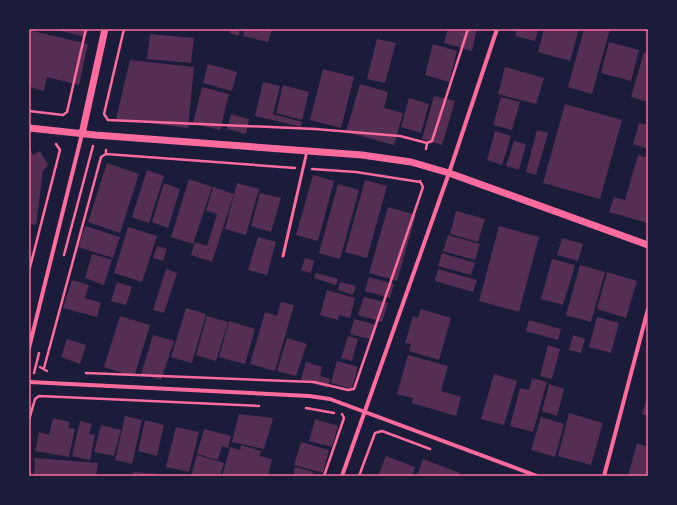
<svg xmlns="http://www.w3.org/2000/svg" width="677" height="505" font-family="'Alegreya Sans',sans-serif">
<style>
.building{fill:#542f53}
.lines{fill:none;stroke-linecap:round;stroke-linejoin:round}
.path{stroke:#ff6b9d;stroke-width:2.5}
.service{stroke:#ff6b9d;stroke-width:3}
.minor{stroke:#ff6b9d;stroke-width:4}
.tertiary{stroke:#ff6b9d;stroke-width:7}
.neatline{fill:none;stroke:#ff6b9d;stroke-width:1.5}
</style>
<rect width="100%" height="100%" fill="#1b1b3a"/>
<!-- building -->
<path class="building" d="M53 29H88L86 37Z
M230 29H240L239 36 229 33Z
M245 29H272L268 42 243 36Z
M448 29H477L472 51 444 43Z
M517 29H538L535 41 515 36Z
M544 29H579L570 61 538 52Z
M584 29H610L592 94 568 87Z
M29 30 88 44 79 85 47 77 44 91 29 87Z
M150 34 194 38 191 63 147 59Z
M377 39 396 43 385 83 367 79Z
M609 42 639 50 631 81 601 73Z
M433 44 457 51 449 82 425 75Z
M644 52 648 54V102L631 97Z
M130 60 194 67 188 128 116 119Z
M208 64 237 72 232 91 203 83Z
M505 67 544 78 536 104 498 94Z
M323 69 354 77 341 128 310 120Z
M263 82 280 86 273 114 302 122 301 127 255 116Z
M360 84 388 92 384 108 403 113 394 145 346 132Z
M283 85 309 92 302 120 276 113Z
M202 87 229 94 220 130 193 123Z
M434 96 455 101 442 145 422 139Z
M501 97 520 102 512 130 493 125Z
M409 98 429 104 421 133 401 127Z
M565 104 622 120 600 199 543 183Z
M231 114 249 119 246 134 227 129Z
M639 123 648 125V149L633 144Z
M537 130 548 133 536 175 526 172Z
M495 131 511 136 502 165 487 160Z
M514 141 526 144 519 170 506 166Z
M29 147 33 155 40 151 48 165 43 171 36 225 29 224Z
M638 155 648 158V223L609 212 614 197 625 200Z
M107 163 139 174 120 233 88 222Z
M147 170 164 176 149 223 132 217Z
M313 175 334 181 318 241 296 235Z
M189 179 212 187 193 244 171 237Z
M365 180 387 186 367 258 345 252Z
M164 183 180 189 168 228 152 222Z
M237 183 259 189 246 235 225 229Z
M338 184 359 190 340 259 319 253Z
M213 187 234 194 212 262 191 255 195 242 207 246 217 214 206 211Z
M260 193 281 198 271 232 251 226Z
M388 207 416 215 397 281 369 273Z
M456 211 485 219 478 242 450 234Z
M85 226 120 237 113 258 78 247Z
M499 226 539 237 519 312 479 301Z
M128 227 157 236 142 282 114 273Z
M448 235 480 244 475 260 443 251Z
M258 237 276 242 267 275 248 270Z
M562 238 583 244 578 261 557 255Z
M157 246 167 249 163 261 153 258Z
M442 253 475 263 471 275 438 266Z
M92 254 112 260 104 285 85 278Z
M305 258 314 261 311 273 301 270Z
M552 259 575 265 563 305 541 299Z
M580 265 605 272 591 322 566 315Z
M166 269 177 273 164 313 153 310Z
M438 269 477 280 473 292 435 281Z
M607 272 637 281 626 318 597 309Z
M316 273 338 279 336 285 314 278Z
M369 277 394 284 390 298 365 291Z
M72 280 89 285 85 298 101 303 97 317 63 308Z
M117 282 132 287 126 305 111 301Z
M340 282 356 286 353 295 338 290Z
M327 290 355 298 350 318 339 315 338 320 320 315Z
M364 297 388 303 382 322 358 315Z
M281 302 294 305 275 371 250 364 265 312 277 316Z
M186 308 206 314 192 363 171 357Z
M421 309 451 318 439 360 409 351 411 344 405 343 413 316 418 318Z
M120 316 150 325 134 377 104 367Z
M207 316 228 322 216 361 196 355Z
M597 317 619 323 611 353 589 347Z
M354 319 377 325 373 340 350 334Z
M529 320 561 329 558 340 526 331Z
M229 321 255 329 245 364 219 357Z
M153 335 174 341 161 380 141 374Z
M573 335 585 339 581 353 569 350Z
M348 336 358 339 352 361 341 358Z
M287 338 307 344 296 376 277 371Z
M67 339 86 345 80 364 61 357Z
M548 345 560 349 552 379 540 376Z
M408 355 448 366 441 391 461 397 456 416 412 403 413 398 397 394Z
M337 361 358 367 352 389 331 383Z
M306 362 322 367 320 376 330 379 328 388 301 380Z
M494 374 517 381 504 425 481 419Z
M532 378 547 382 533 432 510 426 520 388 529 390Z
M549 384 564 389 557 416 542 411Z
M648 395V416L642 414Z
M569 413 603 423 591 465 558 456Z
M239 414 273 418 264 449 232 442Z
M125 416 142 420 132 464 115 460Z
M541 417 564 424 555 457 531 450Z
M53 418 70 422 68 428 75 429 69 457 35 451 39 432 49 435Z
M315 419 338 426 332 447 309 441Z
M145 420 164 425 157 456 138 451Z
M80 421 92 424 89 434 95 435 90 460 72 456Z
M101 425 121 430 114 456 94 452Z
M176 427 199 432 189 472 166 467Z
M204 429 231 436 228 448 222 446 218 460 197 454Z
M301 442 329 450 323 473 294 465Z
M637 443 648 447V476H628Z
M241 445 261 451 260 456 272 459 268 476H222L230 447 240 450Z
M197 455 224 463 220 476H191Z
M386 456 415 467 412 476H378Z
M35 458 98 463 96 476H34Z
M423 459 460 473 459 476H417Z
M295 467 313 472 312 476H293Z
M133 472 158 474V476H133Z"/>
<g class="lines">
<!-- path -->
<path class="path" d="M124 29 104 114 108 120 315 129 400 136 427 143
M29 111 63 115 67 112
M67 112 86 29
M427 143 432 141 468 29
M426 149 427 143
M106 154 295 168
M106 154V150
M312 169 356 172 420 182
M64 255 93 146
M29 271 60 150 56 144
M40 367 47 371
M44 368 101 157 106 154
M34 373 39 353
M86 373 314 382 348 390
M348 390 354 389 423 187 420 181
M35 399 39 396 259 406
M306 408 334 413
M29 420 35 399
M324 476 344 418 342 414
M359 476 375 433 382 431 430 449"/>
<!-- service -->
<path class="service" d="M283 256 307 151"/>
<!-- minor -->
<path class="minor" d="M29 348 82 134
M29 382 309 396 330 399 537 476
M342 476 449 173 497 29
M604 476 648 309"/>
<!-- tertiary -->
<path class="tertiary" d="M29 128 95 135 362 155 411 162 449 173 648 245
M82 134 105 29"/>
</g>
<!-- border -->
<rect width="677" height="505" fill="none" stroke="#1b1b3a" stroke-width="60"/>
<rect x="30" y="30" width="617" height="445" class="neatline"/>
</svg>
